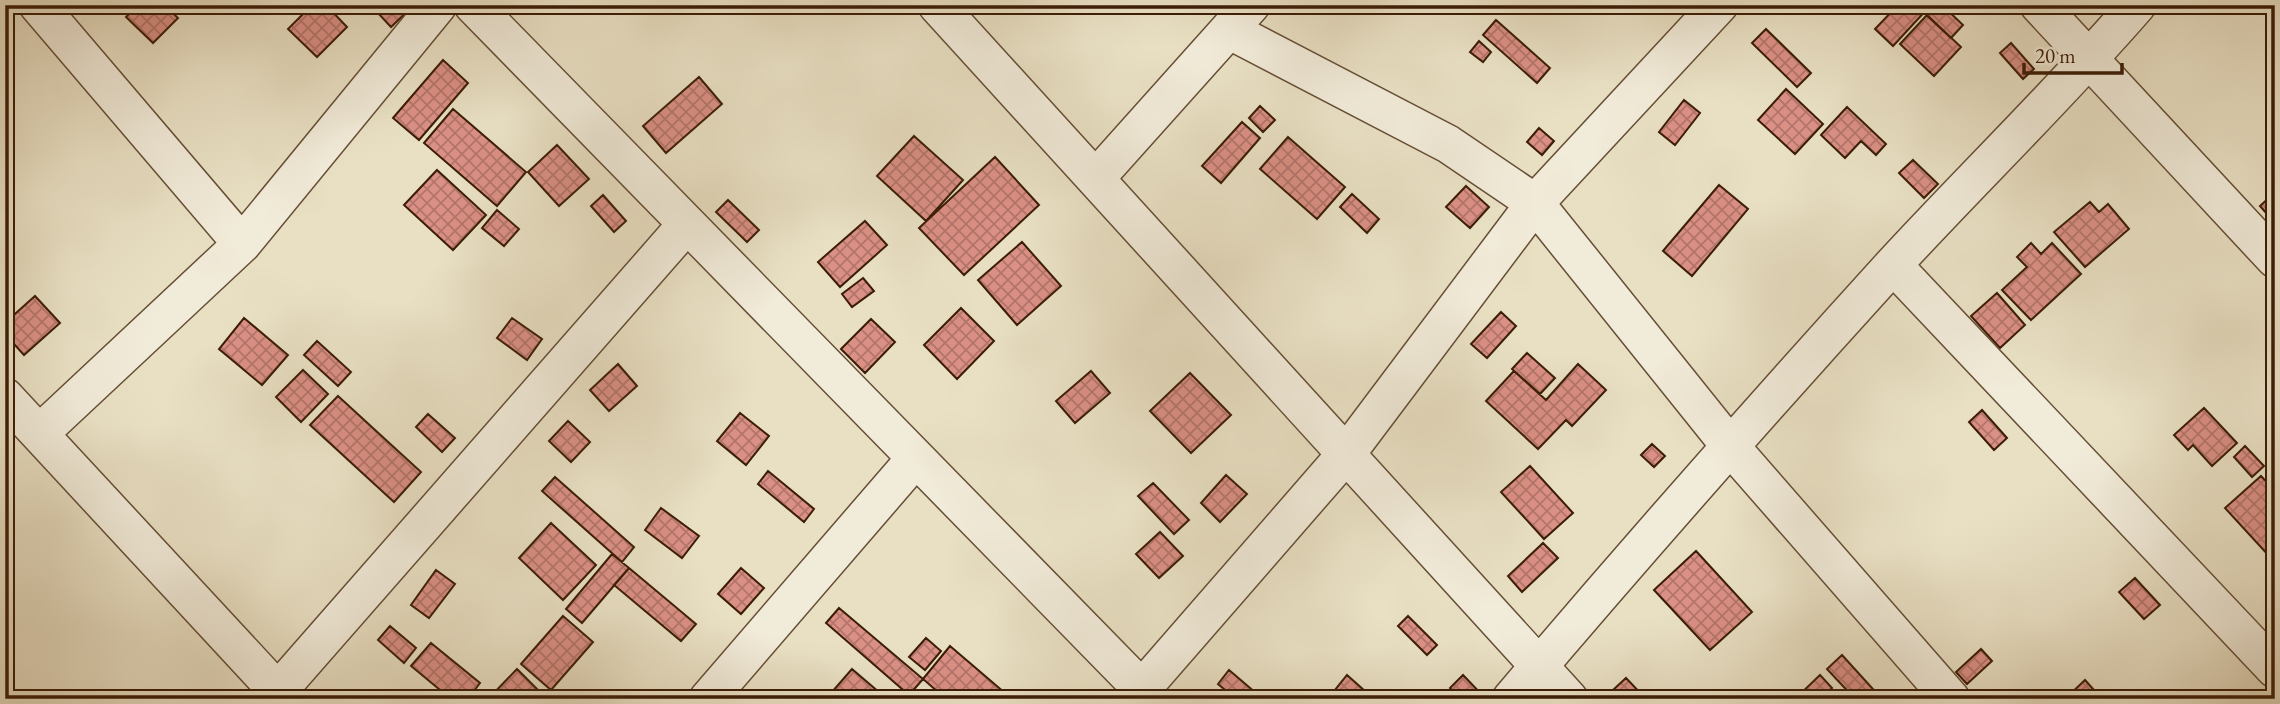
<svg xmlns="http://www.w3.org/2000/svg" width="2280" height="704" font-family="'EB Garamond',serif">
<style>
.building{fill:url(#building-cross-hatch);stroke:#3b1d06;stroke-width:2}
.lines{fill:none;stroke-linecap:round;stroke-linejoin:round}
.minor-casing{stroke:#664e36;stroke-width:40}
.minor{stroke:#f1ebd9;stroke-width:37}
</style>
<defs>
<pattern id="building-cross-hatch" width="8" height="8" patternUnits="userSpaceOnUse" patternTransform="scale(1.75)"><rect width="8" height="8" fill="#db9085"/><path d="M0 0l8 8M0 8l8-8" fill="none" stroke="#b3756b"/></pattern>
</defs>
<rect width="100%" height="100%" fill="#e9e0c4"/>
<filter id="stains"><feTurbulence type="fractalNoise" baseFrequency=".00286" numOctaves="4"/><feColorMatrix values="0 0 0 0 .2 0 0 0 0 .09 0 0 0 0 .02 0 0 0 .5 -.17"/></filter>
<radialGradient id="worn" r=".72"><stop offset=".6" stop-color="#630" stop-opacity="0"/><stop offset="1" stop-color="#630" stop-opacity=".3"/></radialGradient>
<!-- building -->
<path class="building" d="M138 5H164L178 18 153 43 126 17Z
M312 5H326L347 27 317 57 288 29Z
M384 5H414L391 27 377 12Z
M1487 5H1503L1497 13Z
M1898 5H1931L1893 46 1875 29Z
M1931 5H1942L1963 25 1951 38 1924 13Z
M1927 15 1961 47 1934 76 1900 44Z
M1496 20 1550 68 1537 83 1483 35Z
M1766 29 1811 73 1797 87 1752 43Z
M1479 41 1491 52 1483 62 1470 52Z
M2011 43 2034 69 2023 79 2000 53Z
M443 60 468 83 419 140 393 118Z
M699 77 722 104 666 153 643 126Z
M1786 89 1823 124 1795 154 1758 120Z
M1684 100 1700 113 1675 145 1659 132Z
M1260 106 1275 120 1263 132 1249 118Z
M1847 107 1886 144 1876 155 1861 141 1845 158 1821 135Z
M453 109 526 172 497 206 424 143Z
M1242 122 1260 138 1221 183 1202 166Z
M1539 128 1554 141 1542 155 1527 142Z
M914 136 963 180 926 221 877 176Z
M1288 137 1345 187 1317 219 1260 169Z
M557 145 589 179 559 206 528 172Z
M995 157 1039 205 964 275 919 228Z
M1913 160 1938 184 1924 198 1899 173Z
M437 170 486 215 453 250 404 205Z
M1719 185 1748 209 1692 276 1663 251Z
M1466 186 1489 207 1470 228 1446 207Z
M1352 194 1379 219 1367 233 1340 207Z
M603 195 626 221 614 232 591 206Z
M2272 195 2275 198V223L2260 206Z
M728 200 759 230 747 242 716 212Z
M2090 202 2099 212 2108 204 2129 229 2085 267 2054 232Z
M497 210 519 229 504 246 482 228Z
M865 221 887 245 840 287 818 262Z
M1022 242 1061 286 1017 325 978 280Z
M2031 243 2041 254 2052 243 2081 274 2031 320 2002 290 2027 267 2017 257Z
M863 278 874 291 852 307 842 294Z
M1997 293 2025 325 2000 348 1971 316Z
M35 296 60 323 24 355 5 334V323Z
M961 308 994 341 957 379 924 345Z
M1501 312 1516 326 1487 358 1471 344Z
M244 318 288 355 262 385 219 349Z
M512 318 542 339 527 360 497 338Z
M871 319 895 342 865 373 841 349Z
M317 341 351 372 338 386 304 355Z
M1527 353 1555 378 1540 394 1512 369Z
M618 364 637 386 609 411 590 390Z
M1578 364 1606 390 1572 426 1566 420 1538 449 1486 401 1514 371 1546 400Z
M303 370 328 394 301 422 276 397Z
M1091 371 1110 393 1075 423 1056 401Z
M1190 373 1231 415 1191 453 1150 411Z
M338 396 421 472 394 502 310 425Z
M2204 408 2237 443 2212 466 2193 445 2188 450 2174 435Z
M1982 410 2007 438 1994 450 1969 422Z
M740 413 769 436 746 465 717 441Z
M428 414 455 438 442 452 416 427Z
M568 421 590 442 571 462 549 441Z
M1652 444 1665 456 1654 467 1641 455Z
M2245 446 2264 466 2252 477 2234 457Z
M1530 466 1573 513 1544 539 1501 492Z
M768 471 814 509 804 522 758 484Z
M1226 475 1247 494 1220 522 1201 503Z
M2261 476 2275 491V552L2270 557 2225 508Z
M555 477 634 547 622 562 542 491Z
M1153 483 1189 520 1174 534 1138 496Z
M661 508 699 536 682 558 645 530Z
M551 523 596 565 563 600 519 558Z
M1160 532 1183 556 1159 578 1136 554Z
M1543 543 1558 558 1522 592 1508 576Z
M1696 551 1752 612 1710 650 1654 590Z
M612 554 629 568 582 623 566 609Z
M629 568 696 624 681 641 614 585Z
M741 568 764 588 741 614 718 594Z
M436 570 455 584 429 618 411 605Z
M2135 578 2160 605 2144 619 2119 592Z
M839 608 923 679 909 695 826 623Z
M563 616 593 642 551 690 521 664Z
M1408 616 1437 645 1427 655 1398 626Z
M390 626 416 648 404 663 378 640Z
M926 638 941 651 925 670 909 657Z
M431 643 480 683 468 699H451L411 666Z
M950 646 1012 699H946L923 679Z
M1981 649 1992 661 1967 684 1956 672Z
M1842 655 1882 699H1855L1827 669Z
M517 669 546 698 545 699H492L490 697Z
M852 669 887 699H839L831 693Z
M1229 670 1263 699H1236L1218 684Z
M1347 675 1374 699H1345L1335 690Z
M1463 675 1486 699H1460L1450 688Z
M1820 675 1832 688 1821 699H1795Z
M1626 678 1646 699H1622L1613 690Z
M2085 680 2102 699H2065Z"/>
<g class="lines">
<defs>
<path id="minor" d="M38 5 242 244
M473 5 1142 689
M937 5 1569 699
M2039 5 2275 259
M1229 30 1448 144 1535 203 1730 446 1951 699
M1096 178 1251 5
M1893 265 2275 669
M5 397 285 699
M40 433 242 244 438 5
M278 691 687 224
M708 699 915 459
M1133 699 1347 453 1535 203 1719 5
M1511 699C1635 553 1762 409 1891 267 1972 179 2058 96 2137 5"/>
</defs>
<!-- minor casing -->
<use href="#minor" class="minor-casing"/>
<!-- minor -->
<use href="#minor" class="minor"/>
</g>
<!-- margin -->
<rect width="2280" height="704" fill="none" stroke="#e9e0c4" stroke-width="28"/>
<rect x="7" y="7" width="2266" height="690" fill="none" stroke="#3b1d06" stroke-width="3.5"/>
<rect x="14" y="14" width="2252" height="676" fill="none" stroke="#3b1d06" stroke-width="2"/>
<!-- scale -->
<path d="M2024 63v10h98v-10" fill="none" stroke="#3b1d06" stroke-width="3.5"/>
<text x="2035" y="63" font-size="21" fill="#3b1d06" stroke="#f1ebd9" stroke-width="5" paint-order="stroke">20 m</text>
<rect width="100%" height="100%" filter="url(#stains)"/>
<rect width="100%" height="100%" fill="url(#worn)"/>
</svg>
